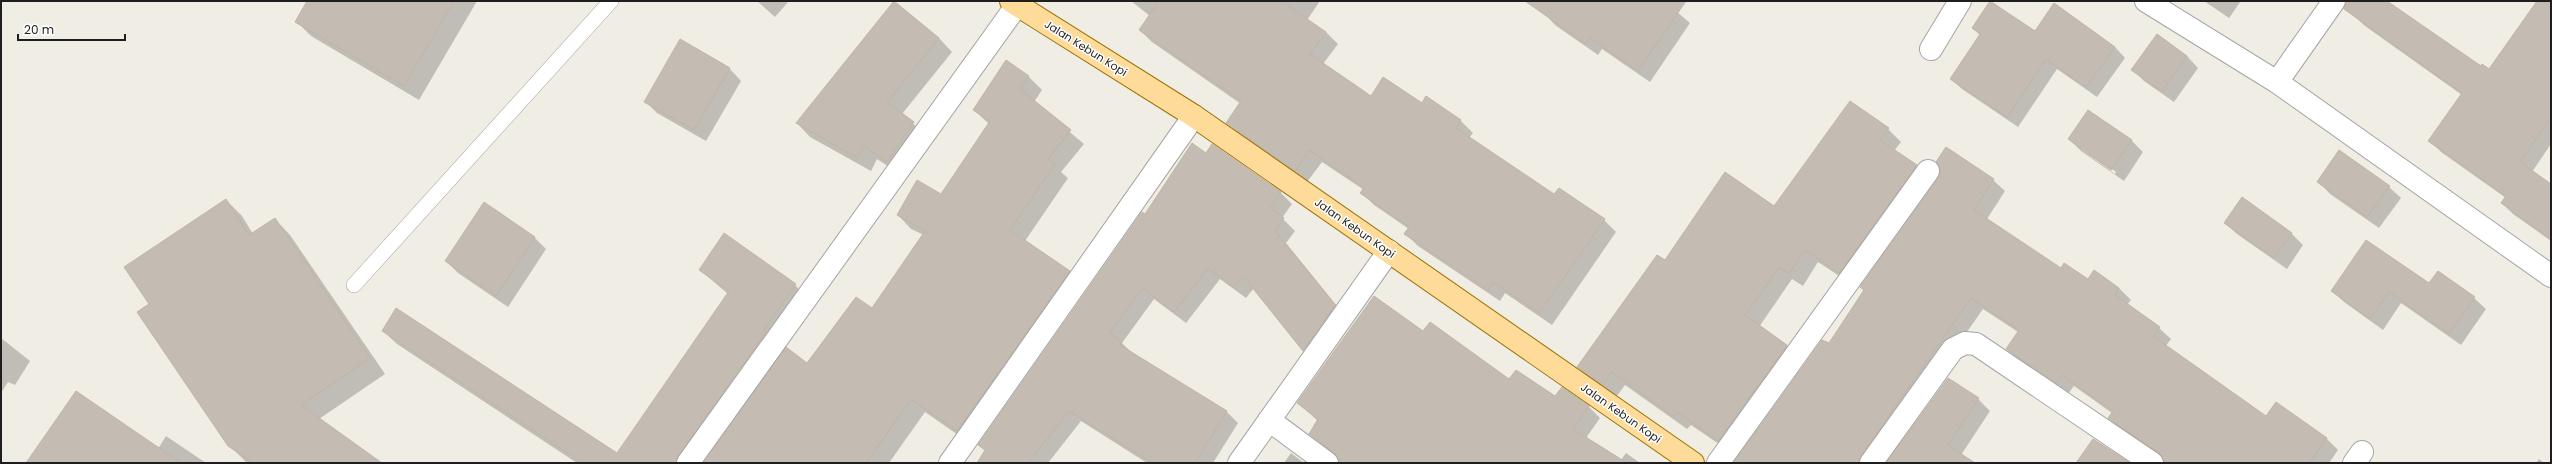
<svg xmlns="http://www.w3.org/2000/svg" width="2552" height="464" font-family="Poppins,sans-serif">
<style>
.shadow{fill:#0003;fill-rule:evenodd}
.building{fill:#c4bcb3;stroke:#c2b4a5}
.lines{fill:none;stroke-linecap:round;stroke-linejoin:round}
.service-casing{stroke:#a5a5a5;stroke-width:16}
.minor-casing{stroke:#a5a5a5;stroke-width:24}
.primary-casing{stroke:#987200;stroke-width:24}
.service{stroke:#fff;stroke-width:15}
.minor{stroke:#fff;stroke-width:22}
.primary{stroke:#ffdb99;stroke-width:22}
.labels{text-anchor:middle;stroke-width:3;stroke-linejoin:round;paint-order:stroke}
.street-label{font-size:11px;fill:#1e1e1e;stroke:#fff}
</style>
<rect width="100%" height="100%" fill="#f0ede4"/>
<!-- shadow -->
<path class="shadow" d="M308 1H477L419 100 311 36 296 21Z
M757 1H789L775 17Z
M1131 1H1320L1307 20 1326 32 1338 44 1323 64 1371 98 1422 105 1427 98 1461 121 1473 133 1469 138 1555 196 1559 189 1604 220 1616 232 1552 325 1505 293 1500 301 1418 246 1406 234 1409 229 1374 205 1362 193 1364 190 1322 162 1307 182 1240 135 1228 123 1241 104 1152 42 1140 30 1150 16Z
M1553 1H1664L1690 23 1650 82 1602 49 1598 55 1555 25 1544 13Z
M2204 1H2241L2229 18Z
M2363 1H2386L2481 67 2489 70 2538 1H2551V144L2532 172 2551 185V241L2513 214 2502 203 2506 198 2441 152 2430 140 2462 95 2365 26 2353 15Z
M1973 28 2035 33 2115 47 2125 58 2097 97 2057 69 2018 127 1962 89 1951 79 1980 35Z
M939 38 952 52 902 114 927 136 901 175 877 159 871 171 810 137 797 123Z
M681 41 730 69 741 81 706 141 657 113 645 101Z
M2187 56 2198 68 2174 102 2144 81 2132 69Z
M1028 76 1042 90 1034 102 1084 144 1061 172 1068 178 1025 241 1069 272 1083 285 971 444 925 412 889 463H705L807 364 873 310 924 235 911 229 898 215 941 195 989 124 974 110Z
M1850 102 1888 129 1901 142 1894 151 1916 166 1929 179 1853 285 1818 262 1803 286 1792 279 1759 327 1787 346 1800 359 1732 453 1691 425 1687 429 1625 385 1616 397 1591 380 1578 367 1665 262 1774 208Z
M2089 111 2132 141 2143 152 2124 181 2081 151 2069 139ZM2081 147 2116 172 2115 174 2081 149Z
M1207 154 1280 192 1292 204 1282 218 1295 231 1286 243 1346 317 1315 361 1254 288 1246 298 1220 279 1186 323 1154 299 1122 343 1133 354 1226 411 1238 423 1213 463H1147L1081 421 1048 463H978L986 451 979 445 1145 215Z
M1993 180 2005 191 1987 219 2061 270 2088 281 2119 288 2131 300 2127 305 2159 328 2171 339 2165 347 2267 418 2326 438 2338 450 2329 463H2165L2163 458 2121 430 2109 418 2112 413 2074 386 2068 394 2019 360 2007 349 2018 332 1983 309 1875 463H1736L1829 345Z
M2319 182 2389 187 2401 198 2379 228 2330 194Z
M2242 199 2292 234 2303 245 2287 269 2237 234 2225 223Z
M226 200 242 216 253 234 275 219 290 235 385 374 319 419 380 463H247L229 445 150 305Z
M484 204 535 238 546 249 508 307 458 273 446 261Z
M700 270 795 285 808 299 696 463H577L397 344 383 331 617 454 728 294Z
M2429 285 2474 298 2486 309 2461 345 2401 303 2383 330 2344 302 2332 290Z
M1423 332 1510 380 1556 398 1588 406 1600 418 1586 438 1621 460 1626 453 1640 463H1340V460L1310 434 1318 421 1298 403Z
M1 338 30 361 15 385 8 382 1 393Z
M1978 399 1990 411 1961 455 1973 463H1888Z
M166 436 206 463H27L158 449Z
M1291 453 1304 463H1284Z
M2539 459 2544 463H2536Z"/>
<!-- building -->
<path class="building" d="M307 1H454L404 86 295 22Z
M894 1 939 38 887 102 914 122 887 162 864 146 857 158 796 123Z
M1159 1H1281L1326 32 1310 54 1371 96 1383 77 1422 103 1426 96 1461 120 1456 128 1554 194 1559 188 1605 219 1539 313 1493 282 1488 290 1404 234 1409 227 1360 193 1364 188 1309 150 1295 171 1226 123 1241 101 1139 30Z
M1525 1H1686L1638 71 1590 38 1586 44Z
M1990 1 2035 31 2054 3 2115 47 2086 87 2046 59 2007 117 1950 79 1980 34 1972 28Z
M2346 1H2387L2481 66 2482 64 2489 69 2537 1H2551V117L2520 162 2551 184V239L2501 203 2506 196 2428 141 2462 93 2344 9Z
M2157 34 2187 56 2162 91 2131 70Z
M680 39 730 68 694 130 644 102Z
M1006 60 1029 76 1020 89 1071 130 1048 159 1055 164 1010 230 1070 271 957 431 911 399 866 463H703L786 347 807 363 856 297 872 308 925 231 897 215 917 180 941 194 990 121 973 110Z
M1850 101 1889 128 1880 140 1917 165 1839 273 1805 250 1789 274 1779 267 1745 315 1787 345 1718 441 1677 412 1674 417 1612 372 1603 385 1577 367 1657 255 1665 260 1725 172 1774 206Z
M2088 110 2132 140 2111 170 2068 139Z
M1192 143 1206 153 1212 144 1281 192 1270 208 1284 218 1275 231 1335 305 1303 351 1243 276 1234 288 1208 268 1174 312 1142 288 1110 333 1122 342 1120 345 1227 411 1195 463H1153L1069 411 1028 463H977L985 450 978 445 1142 212 1145 214Z
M1946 147 1994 179 1974 210 2061 268 2064 263 2088 279 2094 270 2119 288 2115 295 2160 327 2153 336 2266 416 2276 402 2327 438 2309 463H2164L2159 453 2108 418 2113 411 2062 375 2056 383 2006 349 2019 330 1971 298 1861 456 1859 463H1733L1822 340 1829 343 1864 290 1860 287 1938 178 1940 172 1936 162Z
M2339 150 2390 186 2367 217 2317 182Z
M2242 197 2292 233 2274 258 2224 223Z
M226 199 249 235 275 218 370 358 301 405 382 463H253L228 446 137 312 149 304 124 267Z
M484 202 535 237 496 296 445 261Z
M724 233 796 284 764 330 766 332 678 456 676 463H583L382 331 396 308 617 453 729 291 699 270Z
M2366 240 2429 283 2438 271 2475 297 2449 334 2389 292 2370 319 2331 291Z
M1374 296 1423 331 1430 322 1509 379 1516 370 1555 396 1562 387 1589 406 1573 429 1627 463H1339L1335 453 1309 434 1318 419 1297 403Z
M1948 378 1979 398 1948 445 1975 463H1886Z
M76 391 181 463H26Z
M2093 439 2130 463H2076Z"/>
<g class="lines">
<defs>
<path id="service" d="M354 285 611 1"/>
<path id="minor" d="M2146 1 2277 82 2551 276
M1931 49 1960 1
M2277 82 2334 1
M1269 420 1327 463
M688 463 1017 5
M950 463 1194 116
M1239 463 1389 251
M1718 463 1928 171
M1871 463 1953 349 1965 343 1976 344 2152 463
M2354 463 2362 452"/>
<path id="primary" d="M1011 1 1194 116 1693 463"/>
</defs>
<!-- service casing -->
<use href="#service" class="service-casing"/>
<!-- minor casing -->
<use href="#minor" class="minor-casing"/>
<!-- primary casing -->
<use href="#primary" class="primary-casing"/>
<!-- service -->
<use href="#service" class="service"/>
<!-- minor -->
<use href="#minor" class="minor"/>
<!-- primary -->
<use href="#primary" class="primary"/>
</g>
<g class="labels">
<!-- street labels -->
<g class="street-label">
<text transform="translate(1086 48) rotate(32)" y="4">Jalan Kebun Kopi</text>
<text transform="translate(1355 228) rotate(35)" y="4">Jalan Kebun Kopi</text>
<text transform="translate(1621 413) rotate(35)" y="4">Jalan Kebun Kopi</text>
</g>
</g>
<!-- border -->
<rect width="2552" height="464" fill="none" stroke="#1e1e1e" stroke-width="4"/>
<!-- scale -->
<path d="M18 34v6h107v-6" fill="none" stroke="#1e1e1e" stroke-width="2"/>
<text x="24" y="34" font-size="12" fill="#1e1e1e" stroke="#ffffff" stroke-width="3" paint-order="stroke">20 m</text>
</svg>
